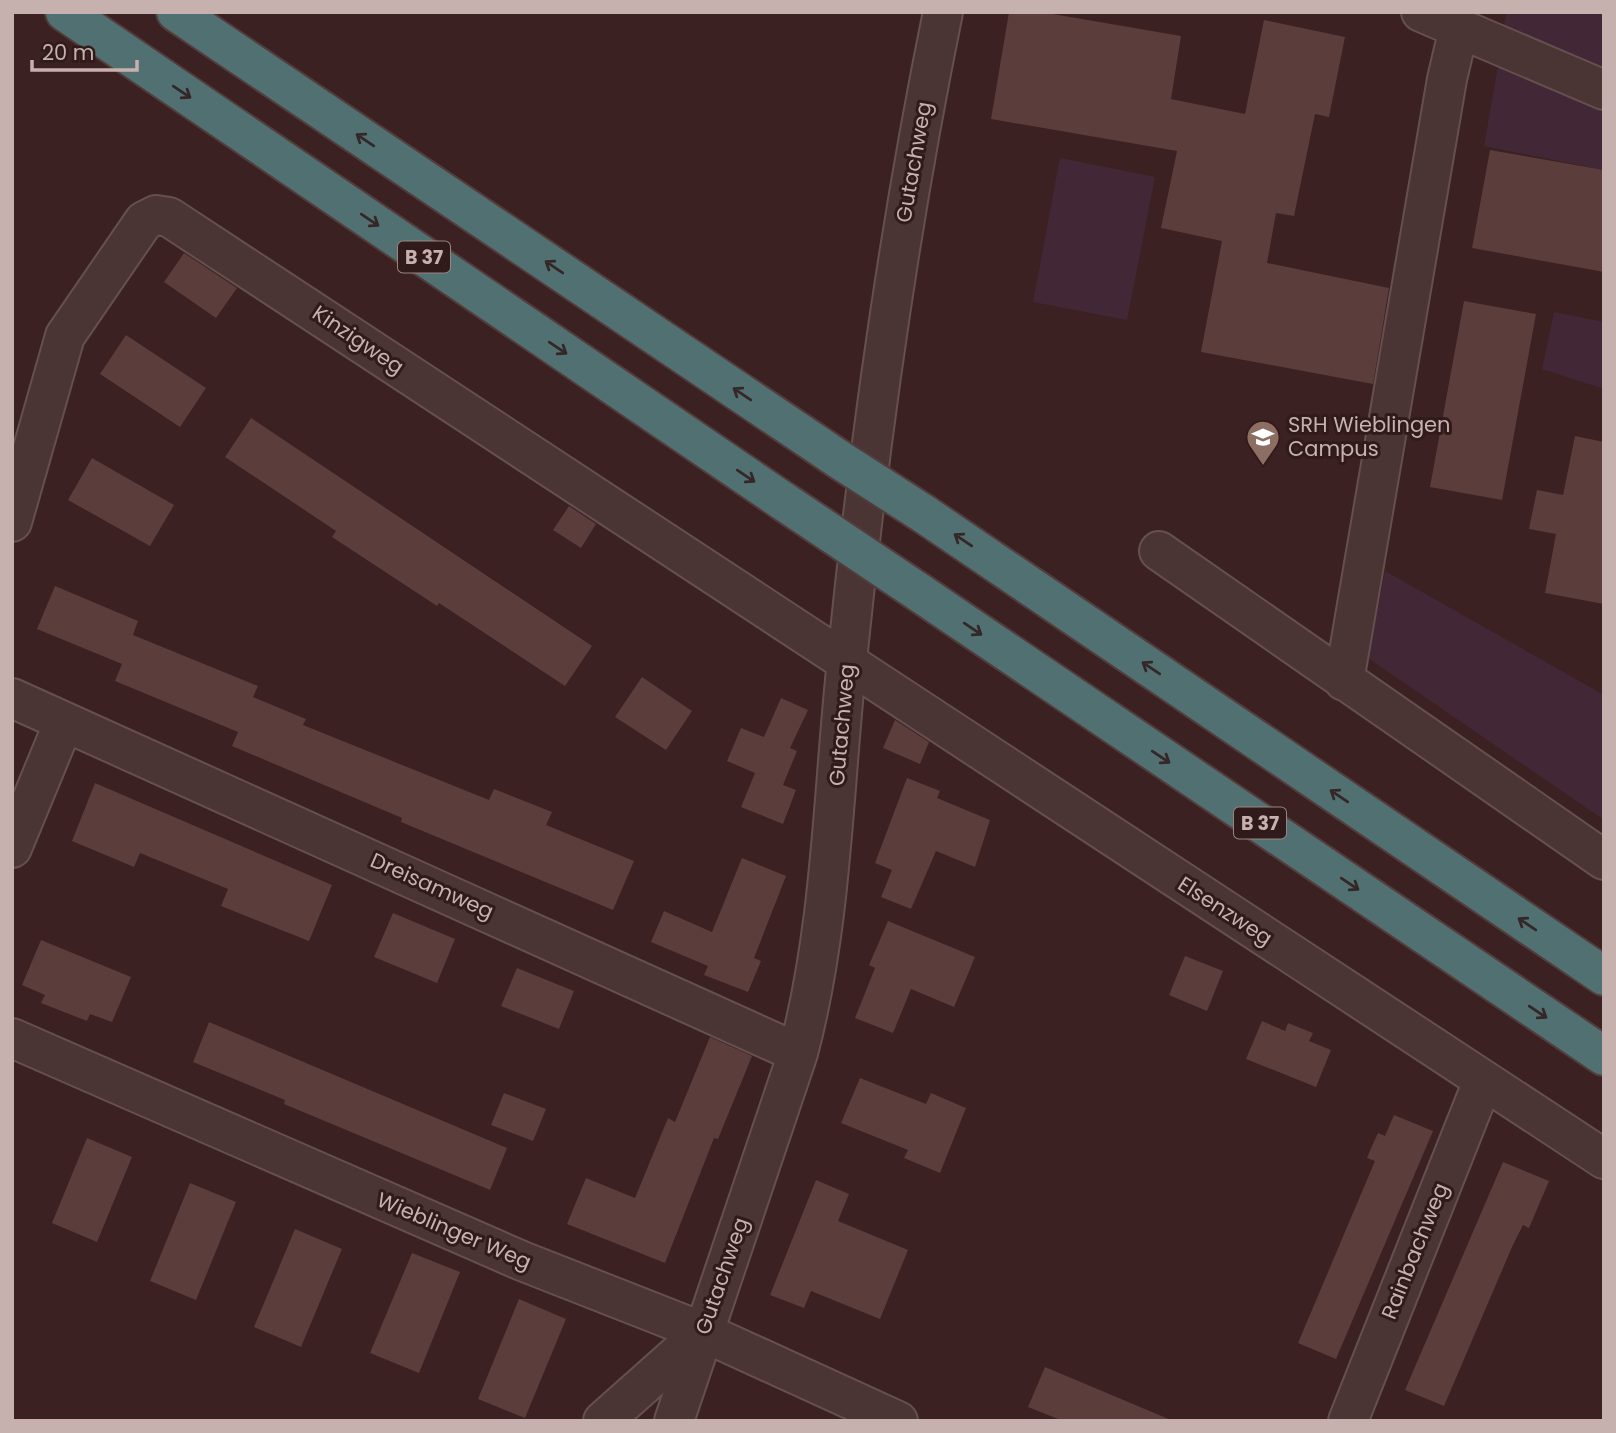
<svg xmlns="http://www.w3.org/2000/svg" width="1616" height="1433" font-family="Poppins,sans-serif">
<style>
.green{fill:#422837}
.building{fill:#5b3d3c}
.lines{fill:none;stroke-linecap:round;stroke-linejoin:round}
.minor-casing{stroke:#66504f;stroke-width:42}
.highway-casing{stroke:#533d3c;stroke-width:42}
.minor{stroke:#4b3534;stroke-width:38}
.highway{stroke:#517072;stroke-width:38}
.highway-bridge-casing{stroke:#533d3c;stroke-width:42;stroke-linecap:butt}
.highway-bridge{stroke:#517072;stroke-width:38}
.oneway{stroke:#352727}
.labels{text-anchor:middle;stroke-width:6;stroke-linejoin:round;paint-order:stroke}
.shield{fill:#301a1a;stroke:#9a8482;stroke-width:2}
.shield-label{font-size:19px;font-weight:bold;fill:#c7b1af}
.street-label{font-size:21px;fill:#c7b1af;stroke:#301a1a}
.poi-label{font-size:21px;fill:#c7b1af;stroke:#301a1a;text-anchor:start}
</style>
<rect width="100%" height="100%" fill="#3b2121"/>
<!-- green -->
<path class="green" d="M1507 12H1604V77L1502 34Z
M1499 61 1604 103V170L1484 146Z
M1060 158 1155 177 1127 320 1033 302Z
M1554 312 1604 322V389L1542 369Z
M1385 571 1604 695V820L1368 658Z"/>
<!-- building -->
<path class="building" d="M1009 12H1041L1181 36 1171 99 1245 114 1264 20 1345 37 1329 117 1315 114 1294 216 1276 213 1267 263 1389 288 1373 384 1201 352 1222 241 1161 228 1177 151 991 119Z
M1490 150 1604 170V272L1472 248Z
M184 253 237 288 216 318 164 282Z
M1464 301 1536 314 1502 500 1430 487Z
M126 335 206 388 180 427 100 374Z
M251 418 592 646 565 686 439 603 437 606 332 537 336 531 225 457Z
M1575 436 1604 442V604L1545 593 1556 534 1529 529 1537 490 1563 495Z
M92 458 174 505 150 546 68 500Z
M569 506 596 524 581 548 553 530Z
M55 586 138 621 133 635 258 686 253 697 306 719 303 725 489 800 494 789 552 812 546 825 634 861 613 910 401 822 402 818 232 746 238 732 115 681 122 664 37 629Z
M642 677 692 711 666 750 615 717Z
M781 698 808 710 790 748 797 751 783 785 796 790 783 824 741 807 755 773 727 761 741 728 764 737Z
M895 720 929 742 920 764 883 748Z
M907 778 940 791 937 798 990 820 975 867 936 851 911 909 881 897 892 870 875 863Z
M95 783 332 885 309 941 221 906 228 889 140 853 134 867 72 841Z
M742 858 786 876 754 958 761 961 748 992 704 975 708 966 651 942 664 911 712 932Z
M393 913 455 939 437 983 374 957Z
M888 921 975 957 954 1007 911 989 893 1033 855 1018 875 968 869 965Z
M41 940 131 977 112 1022 90 1014 87 1021 41 1003 45 995 22 985Z
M1185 956 1223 971 1207 1011 1169 995Z
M517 968 574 991 559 1029 501 1006Z
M1262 1021 1285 1031 1288 1023 1313 1033 1309 1041 1331 1050 1316 1087 1246 1059Z
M209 1022 507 1148 490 1190 284 1104 285 1100 193 1062Z
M710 1037 752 1056 718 1139 714 1138 665 1263 567 1224 586 1178 635 1198 668 1118 675 1122Z
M860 1078 926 1104 931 1093 966 1108 940 1173 904 1158 908 1150 841 1123Z
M504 1093 546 1109 533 1141 491 1125Z
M1394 1115 1433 1131 1336 1359 1298 1343 1375 1161 1367 1158 1372 1146 1378 1133 1385 1136Z
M87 1138 132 1157 97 1242 52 1223Z
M1503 1162 1549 1181 1529 1228 1523 1225 1512 1247 1444 1406 1405 1390Z
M816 1180 849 1194 838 1221 908 1250 880 1319 811 1291 804 1308 770 1295Z
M190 1183 236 1202 196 1300 150 1281Z
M295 1229 342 1249 301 1347 254 1327Z
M412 1253 460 1272 419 1373 370 1353Z
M519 1299 566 1319 525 1418 478 1399Z
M1045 1367 1171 1420V1421H1063L1028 1407Z"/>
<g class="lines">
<defs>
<path id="minor" d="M1421 12 1604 90
M12 522 65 336 144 221 156 215 169 217 1604 1159
M1159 551 1604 860
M1344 681 1447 79 1459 28
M12 698 798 1053
M12 848 64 722
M12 1038 522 1261 703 1332 898 1421
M603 1421 703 1332
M674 1421 798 1053C832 926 833 791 847 660 869 443 899 227 943 12
M1348 1421 1483 1081"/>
<path id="highway" d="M65 12 783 501
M176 12 840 460
M924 514 1604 976
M917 591 1604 1056"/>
</defs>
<!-- minor casing -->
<use href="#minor" class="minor-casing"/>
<!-- highway casing -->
<use href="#highway" class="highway-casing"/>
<!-- minor -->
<use href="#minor" class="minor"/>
<!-- highway -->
<use href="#highway" class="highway"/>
<defs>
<path id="highway-bridge" d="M840 460 924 514
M783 501 917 591"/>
</defs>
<!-- highway-bridge casing -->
<use href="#highway-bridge" class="highway-bridge-casing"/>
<!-- highway-bridge -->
<use href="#highway-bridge" class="highway-bridge"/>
</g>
<!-- one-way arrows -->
<defs><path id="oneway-shaft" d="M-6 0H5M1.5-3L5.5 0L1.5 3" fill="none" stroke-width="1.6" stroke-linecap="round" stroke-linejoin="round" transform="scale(1.75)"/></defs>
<g class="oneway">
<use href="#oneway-shaft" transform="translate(182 92) rotate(34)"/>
<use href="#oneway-shaft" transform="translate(365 140) rotate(-146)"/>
<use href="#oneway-shaft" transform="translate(370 220) rotate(34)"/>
<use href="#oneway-shaft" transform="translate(554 267) rotate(-146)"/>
<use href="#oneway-shaft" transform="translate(558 348) rotate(34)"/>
<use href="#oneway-shaft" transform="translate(742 394) rotate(-146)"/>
<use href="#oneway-shaft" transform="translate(746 476) rotate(34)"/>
<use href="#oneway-shaft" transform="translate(963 540) rotate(-146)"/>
<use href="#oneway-shaft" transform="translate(973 629) rotate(34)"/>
<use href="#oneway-shaft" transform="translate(1151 668) rotate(-146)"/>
<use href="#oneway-shaft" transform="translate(1161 757) rotate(34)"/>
<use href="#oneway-shaft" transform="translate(1339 796) rotate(-146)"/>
<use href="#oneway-shaft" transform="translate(1350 884) rotate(34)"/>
<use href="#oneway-shaft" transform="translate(1527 924) rotate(-146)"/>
<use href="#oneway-shaft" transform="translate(1538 1012) rotate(34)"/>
</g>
<!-- icons -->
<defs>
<symbol id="university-pin" viewBox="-11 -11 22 30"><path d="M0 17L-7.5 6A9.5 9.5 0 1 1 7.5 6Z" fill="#8d6e63" stroke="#301a1a"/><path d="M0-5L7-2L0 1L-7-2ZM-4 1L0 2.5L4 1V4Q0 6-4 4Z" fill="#fff"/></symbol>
</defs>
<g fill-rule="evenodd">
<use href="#university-pin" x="1244" y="418" width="38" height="52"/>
</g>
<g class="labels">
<!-- shield labels -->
<g class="shield">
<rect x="398" y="241.5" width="52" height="31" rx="5"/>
<rect x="1234" y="807.5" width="52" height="31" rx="5"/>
</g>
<g class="shield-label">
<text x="424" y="264">B 37</text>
<text x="1260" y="830">B 37</text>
</g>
<!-- street labels -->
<g class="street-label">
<text transform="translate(914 162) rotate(-80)" y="7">Gutachweg</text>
<text transform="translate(358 340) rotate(34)" y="7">Kinzigweg</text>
<text transform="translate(842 725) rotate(-85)" y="7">Gutachweg</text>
<text transform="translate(432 886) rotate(24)" y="7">Dreisamweg</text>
<text transform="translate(1225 911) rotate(33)" y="7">Elsenzweg</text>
<text transform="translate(454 1231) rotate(23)" y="7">Wieblinger Weg</text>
<text transform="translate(1415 1251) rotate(-68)" y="7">Rainbachweg</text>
<text transform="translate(722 1276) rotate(-71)" y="7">Gutachweg</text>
</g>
<!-- poi labels -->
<g class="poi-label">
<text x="1288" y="432">SRH Wieblingen<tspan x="1288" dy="24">Campus</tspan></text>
</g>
</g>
<!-- border -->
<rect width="1616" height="1433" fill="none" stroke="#c7b1af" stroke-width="28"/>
<!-- scale -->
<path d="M32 60v10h105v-10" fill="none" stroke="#c7b1af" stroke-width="3.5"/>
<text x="42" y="60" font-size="21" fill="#c7b1af" stroke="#301a1a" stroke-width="5" paint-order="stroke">20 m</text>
</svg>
